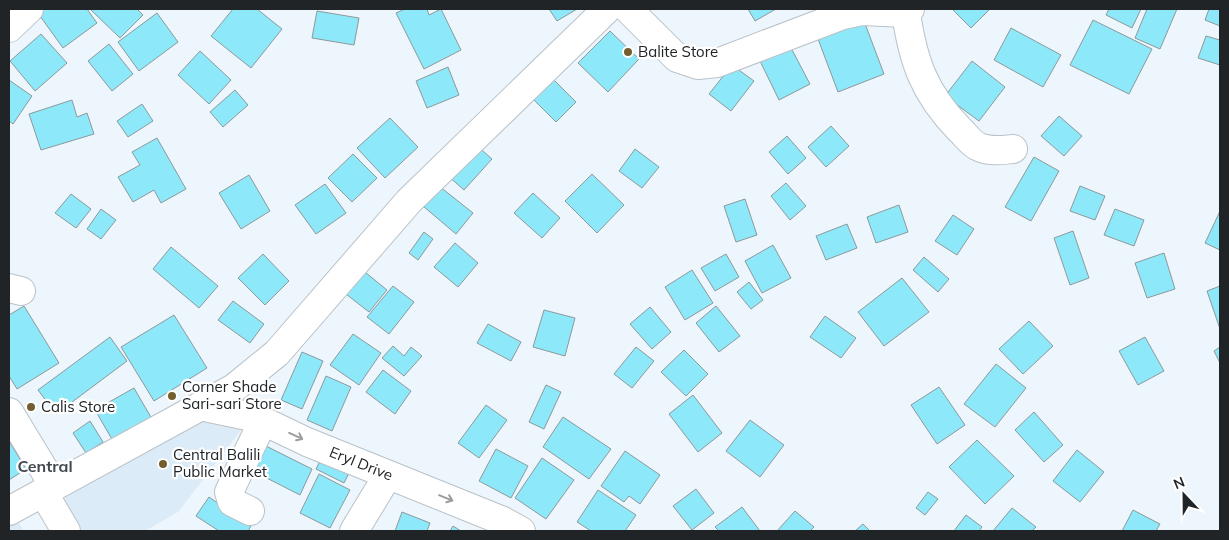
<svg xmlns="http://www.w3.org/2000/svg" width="1229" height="540" font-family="Mulish,sans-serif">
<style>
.built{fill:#dcebf8}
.building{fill:#8de8f9;stroke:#8d999b}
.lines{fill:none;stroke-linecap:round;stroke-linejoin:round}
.minor-casing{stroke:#b9c2c8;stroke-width:30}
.minor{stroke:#fff;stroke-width:28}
.oneway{stroke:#9b9c9e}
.poi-dot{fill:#755e2e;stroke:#fff;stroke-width:2}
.labels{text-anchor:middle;stroke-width:4.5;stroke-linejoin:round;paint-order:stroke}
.poi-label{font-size:15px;fill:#212427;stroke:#fff;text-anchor:start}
.street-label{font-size:15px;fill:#212427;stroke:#fff}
.neighbourhood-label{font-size:16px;font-weight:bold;fill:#42494f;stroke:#fff}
</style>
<rect width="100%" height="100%" fill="#eef6fd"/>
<!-- built -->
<path class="built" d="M195 413 242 429 178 512 145 531H72L53 500Z
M9 508 24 531H9Z"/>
<!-- building -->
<path class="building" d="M35 9H87L97 23 63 48Z
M90 9H137L143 15 120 38Z
M233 9H257L282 29 251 68 211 36Z
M405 9H427L429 15 441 9 461 50 424 69 396 13Z
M549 9H577L557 21Z
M748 9H776L755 21Z
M952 9H990L971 28Z
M1109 9H1141L1132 28 1106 15Z
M1147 9H1177L1160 49 1135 38Z
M1209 9H1220V26L1205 20Z
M317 11 359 18 354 45 312 38Z
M157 13 178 42 139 71 118 42Z
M1093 20 1152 49 1129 94 1070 65Z
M864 21 884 74 838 92 818 39Z
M1011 28 1061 55 1043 87 994 60Z
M610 31 639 59 608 92 578 63Z
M41 34 67 63 35 91 10 61Z
M1206 36 1220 40V65L1198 58Z
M109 44 133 74 112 91 88 61Z
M790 46 810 84 779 100 760 61Z
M200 51 231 80 209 104 178 75Z
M972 61 1005 87 979 121 945 96Z
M732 65 754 81 731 111 709 94Z
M448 67 459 95 427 108 416 81Z
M549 75 576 102 556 122 529 95Z
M9 80 32 96 13 124 9 121Z
M235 90 248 105 223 127 210 112Z
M72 100 77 117 87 113 94 134 41 150 29 114Z
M142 104 153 121 128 137 117 121Z
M1059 116 1082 136 1064 156 1041 136Z
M390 118 418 147 385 178 357 148Z
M831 126 849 146 826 167 808 147Z
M787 136 806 158 788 174 769 152Z
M157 138 186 189 161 203 154 190 133 202 118 177 140 165 132 152Z
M475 144 492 159 464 190 447 175Z
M635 149 659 167 642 188 619 171Z
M353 154 377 178 352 202 328 178Z
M1034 157 1059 171 1031 221 1005 207Z
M592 174 624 205 597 233 565 201Z
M249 175 270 211 241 229 219 193Z
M786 183 806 206 790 220 771 196Z
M325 184 346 213 316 234 295 205Z
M439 186 473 213 456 234 423 206Z
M1080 186 1105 196 1095 220 1070 211Z
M533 193 560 218 542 238 514 213Z
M71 194 91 209 76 228 55 213Z
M745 199 757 235 736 242 724 206Z
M899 205 908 232 876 243 867 217Z
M101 209 116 220 101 239 87 229Z
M1115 209 1144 220 1134 246 1104 235Z
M1220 211V250L1205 243Z
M953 215 974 229 957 255 935 241Z
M847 224 857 248 826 260 816 236Z
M1073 231 1089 278 1070 285 1054 238Z
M424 232 433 239 418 260 409 253Z
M455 243 478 263 458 287 434 267Z
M773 245 791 278 762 293 745 261Z
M171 247 218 286 199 308 153 269Z
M1164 253 1175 289 1147 298 1135 263Z
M263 254 289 281 265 305 238 278Z
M726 254 739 277 715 291 701 268Z
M924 257 949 279 938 292 913 270Z
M360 268 387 290 369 312 337 287Z
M692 270 713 303 685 320 665 287Z
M902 278 929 312 884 346 858 312Z
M749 282 763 300 751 309 737 292Z
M393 286 414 302 389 334 367 317Z
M1220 286V329L1207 291Z
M233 301 264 324 250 343 218 320Z
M24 306 59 363 17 389 9 376V315Z
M716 306 740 336 719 352 696 323Z
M650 307 671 332 652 349 630 324Z
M544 310 575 318 565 356 533 347Z
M174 315 207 368 154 401 121 347Z
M825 316 856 338 841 358 810 337Z
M1029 321 1053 346 1023 374 999 349Z
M488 324 521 342 511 361 477 343Z
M353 334 381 353 359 385 330 365Z
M110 337 127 361 56 414 38 390Z
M1145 337 1164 371 1138 385 1119 351Z
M393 346 404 356 411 347 422 356 404 376 382 358Z
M636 347 654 361 632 388 614 374Z
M1220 347V363L1214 351Z
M684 350 708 374 686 396 661 372Z
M302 352 323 361 302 409 281 400Z
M996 364 1026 388 995 427 964 404Z
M383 370 411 391 395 414 366 392Z
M326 376 351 387 332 431 307 420Z
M546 385 561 392 544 429 529 422Z
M939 387 965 425 937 444 911 405Z
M134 388 152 419 113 441 95 410Z
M693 395 722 433 698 452 669 414Z
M486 405 507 420 479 458 458 443Z
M1034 412 1063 445 1044 462 1015 430Z
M563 417 611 449 589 479 543 447Z
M750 420 784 445 760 477 726 451Z
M90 421 103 442 86 453 73 433Z
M977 440 1014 476 985 504 949 467Z
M9 441 26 469 9 480Z
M260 443 312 469 300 495 247 468Z
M496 449 528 466 511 498 479 481Z
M1077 450 1104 472 1080 502 1053 481Z
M625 451 660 475 640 504 629 496 624 502 601 486Z
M323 455 351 469 344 483 316 469Z
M542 458 574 480 546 519 515 498Z
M319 474 350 490 330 528 300 513Z
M696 489 714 513 692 530 673 506Z
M598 490 636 515 625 531H591L577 522Z
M928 492 938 499 925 515 916 508Z
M209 497 251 526 248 531H219L196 516Z
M742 507 760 531H719L715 527Z
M1012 508 1036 527 1032 531H993Z
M1133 510 1160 524 1156 531H1122Z
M795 511 814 527 810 531H777Z
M402 512 430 523 427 531H395Z
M966 515 982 527 979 531H954Z
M863 524 870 531H855Z
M453 526 461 531H450Z"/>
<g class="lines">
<defs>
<g id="minor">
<path d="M628 9 677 58 698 65 717 63 843 15 862 11 906 13 910 9"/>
<path d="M906 13C913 61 924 93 959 129 965 134 971 144 979 147 990 152 1001 150 1013 149"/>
<path d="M9 28 29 9"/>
<path d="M9 288 21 291"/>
<path id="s1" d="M200 406 257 418 307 442 503 521 521 531"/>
<path d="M9 412 54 486"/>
<path d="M43 492 66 531"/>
<path d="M9 511 234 388 277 353 409 201 607 9"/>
<path d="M250 511 232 502 229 492 263 421"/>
<path d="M354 531 388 475"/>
</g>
</defs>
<!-- minor casing -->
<use href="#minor" class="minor-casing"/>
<!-- minor -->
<use href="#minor" class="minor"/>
</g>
<!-- one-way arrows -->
<defs><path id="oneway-shaft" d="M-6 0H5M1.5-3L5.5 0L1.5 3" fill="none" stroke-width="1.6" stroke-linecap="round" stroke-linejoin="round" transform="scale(1.25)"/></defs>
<g class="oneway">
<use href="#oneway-shaft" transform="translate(296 436) rotate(25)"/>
<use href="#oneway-shaft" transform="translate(446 498) rotate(22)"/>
</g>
<!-- markers -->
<g class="poi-dot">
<circle cx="628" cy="52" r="5"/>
<circle cx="172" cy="396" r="5"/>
<circle cx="31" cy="407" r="5"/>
<circle cx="163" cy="464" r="5"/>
</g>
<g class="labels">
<!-- poi labels -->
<g class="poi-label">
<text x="638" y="57">Balite Store</text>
<text x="182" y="392">Corner Shade<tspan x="182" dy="17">Sari-sari Store</tspan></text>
<text x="41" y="412">Calis Store</text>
<text x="173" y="460">Central Balili<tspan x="173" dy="17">Public Market</tspan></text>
</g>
<!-- street labels -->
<g class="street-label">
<text dy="5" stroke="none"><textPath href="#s1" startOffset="172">Eryl Drive</textPath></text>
</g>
<!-- neighbourhood labels -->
<g class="neighbourhood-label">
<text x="45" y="472">Central</text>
</g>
</g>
<!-- border -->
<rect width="1229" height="540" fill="none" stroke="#212427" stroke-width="20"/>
<!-- north arrow -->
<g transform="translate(1184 495) rotate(338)" stroke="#ffffff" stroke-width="4" paint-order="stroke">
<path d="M0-4L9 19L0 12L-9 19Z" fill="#212427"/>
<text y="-8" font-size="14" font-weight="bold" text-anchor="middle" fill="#212427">N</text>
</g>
</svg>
